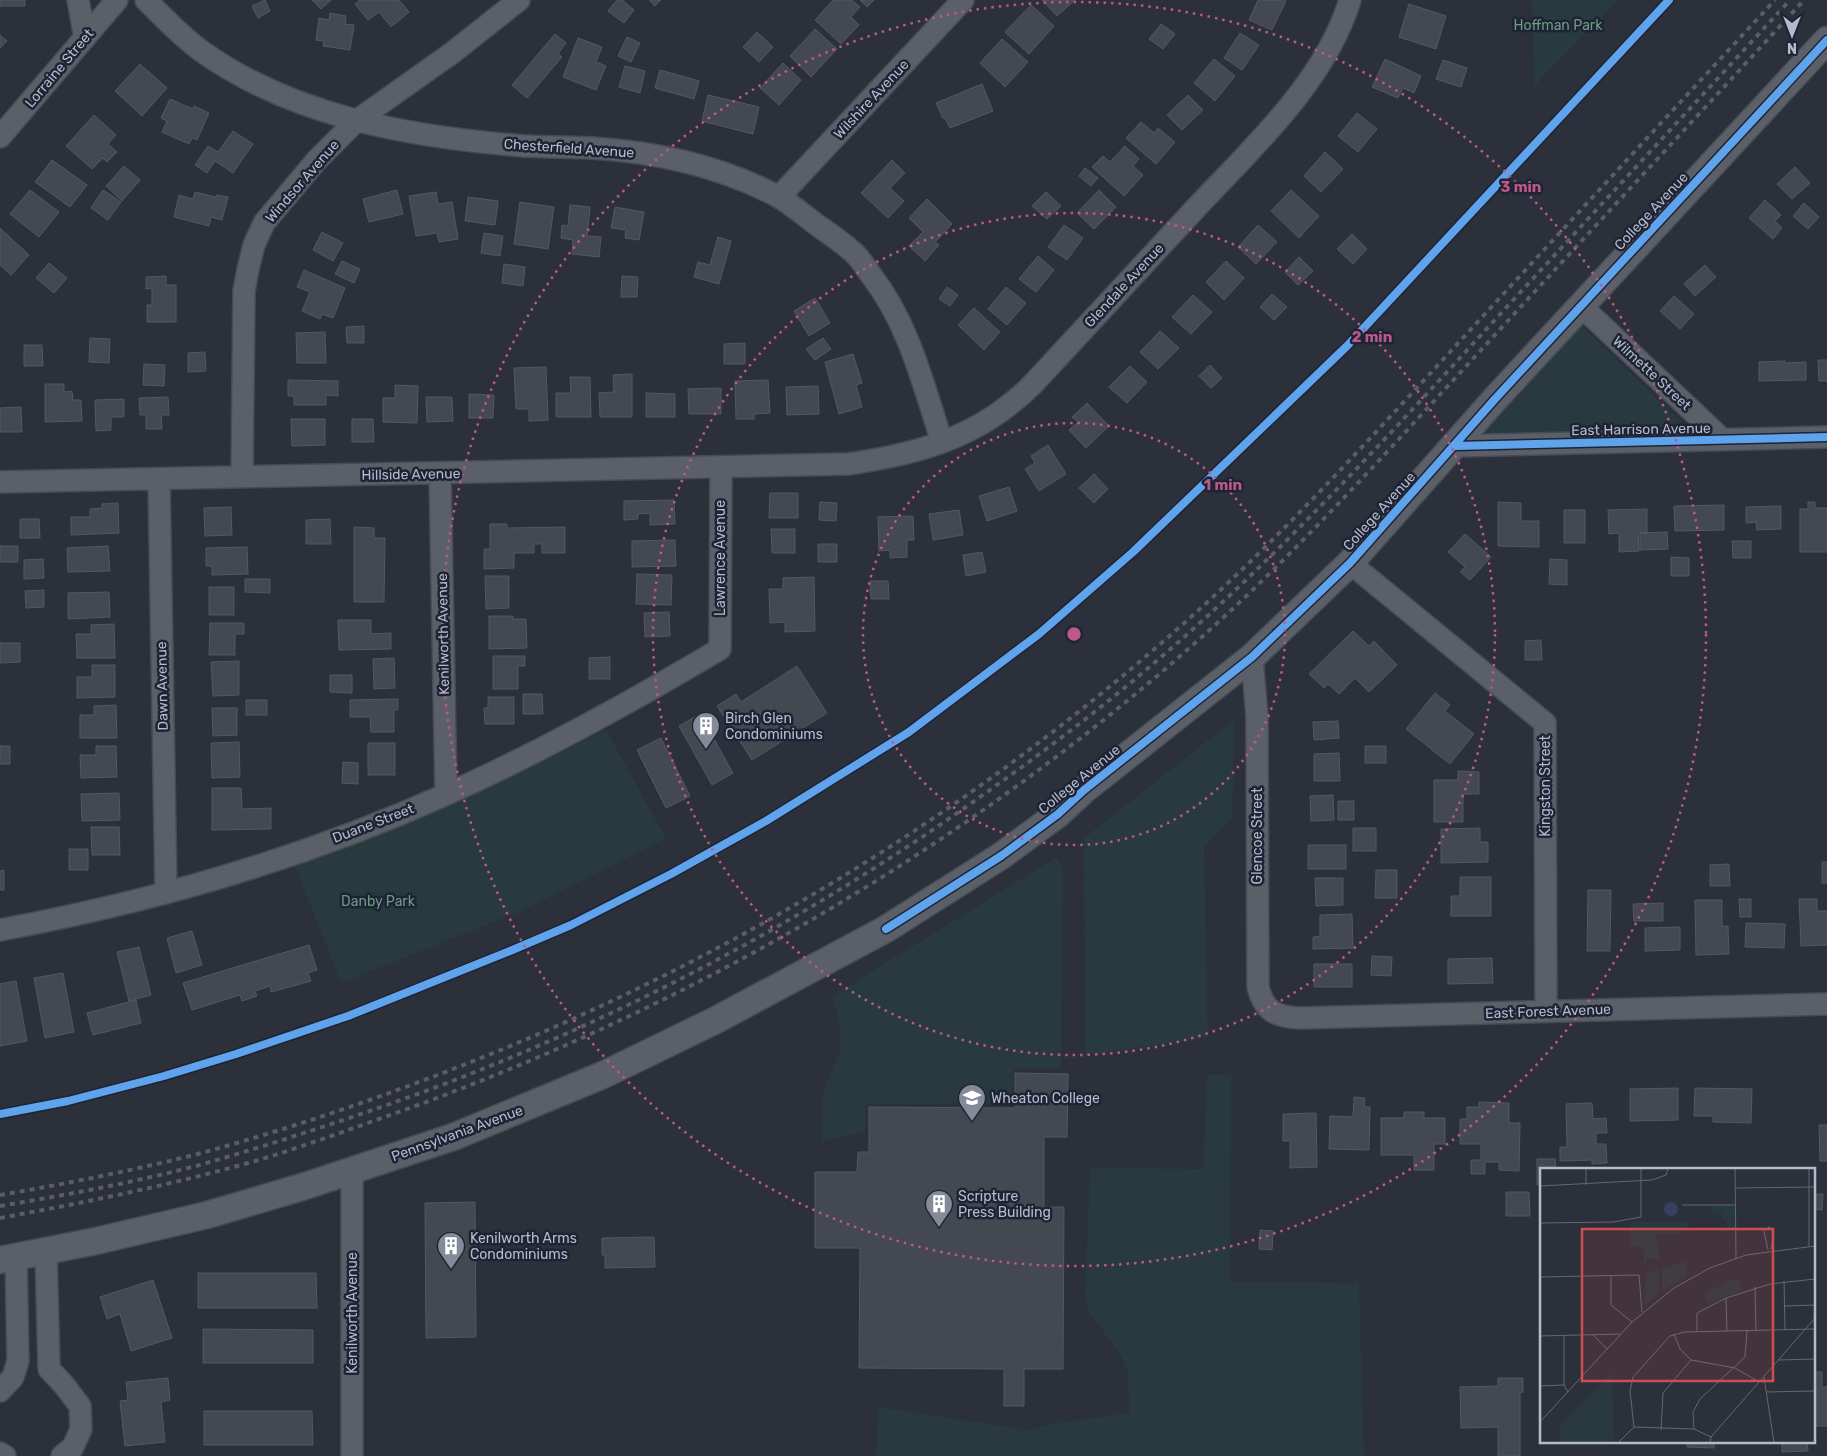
<svg xmlns="http://www.w3.org/2000/svg" width="1827" height="1456" font-family="Rubik,sans-serif">
<style>
.green{fill:#283940}
.building{fill:#444850;stroke:#535861}
.lines{fill:none;stroke-linecap:round;stroke-linejoin:round}
.minor-casing{stroke:#474b53;stroke-width:24}
.tertiary-casing{stroke:#474b53;stroke-width:29}
.minor{stroke:#5b5f68;stroke-width:21}
.tertiary{stroke:#5b5f68;stroke-width:26}
.rail{stroke:#5a5d66;stroke-width:4;stroke-dasharray:5 5;stroke-linecap:butt}
.cycleway-casing{stroke:#1e2435;stroke-width:11}
.cycleway{stroke:#60a3ed;stroke-width:8}
.ring{fill:none;stroke:#bd5988;stroke-width:2.5;stroke-dasharray:2.5 5}
.labels{text-anchor:middle;stroke-width:5;stroke-linejoin:round;paint-order:stroke}
.park-label{font-size:14px;fill:#6d9c7f;stroke:#1e2435}
.street-label{font-size:14px;fill:#b6bbcb;stroke:#1e2435}
.poi-label{font-size:14px;fill:#b6bbcb;stroke:#1e2435;text-anchor:start}
.inset-road{fill:none;stroke:#636874;stroke-width:1}
.view{fill:#ce4d51;fill-opacity:0.15;stroke:#ce4d51;stroke-width:2.5}
.inset-edge{fill:none;stroke:#b6bbcb;stroke-width:2.5}
.centre{fill:#bd5988;stroke:#1e2435;stroke-width:2.5}
.ring-label{font-size:15px;text-anchor:middle;font-weight:bold;fill:#bd5988;stroke:#1e2435;stroke-width:5;stroke-linejoin:round;paint-order:stroke}
</style>
<rect width="100%" height="100%" fill="#2b303a"/>
<!-- green -->
<path class="green" d="M1532 0H1619L1534 86Z
M1576 320 1695 435 1466 440Z
M1235 719 1232 819 1204 847 1208 1038 1085 1055 1084 838Z
M606 730 666 838 514 914 341 983 295 866 455 804Z
M1057 857 1063 871 1061 1068H1014L1012 1103 865 1104V1132L822 1141 823 1092 840 1052V1024L832 996Z
M1207 1075H1231L1230 1282 1359 1283 1364 1456H876L878 1407 1028 1430 1063 1422 1130 1413 1127 1369 1120 1354 1089 1312 1085 1298 1090 1168 1203 1169Z"/>
<!-- building -->
<path class="building" d="M0 0H25V6H0Z
M265 0 270 11 258 18 252 6Z
M312 0H331L321 9Z
M360 0H399L409 12 391 27 379 12 368 20 355 4Z
M617 0H622L634 10 624 23 608 11Z
M649 0H661L655 6Z
M833 0H852L860 7 851 17 859 25 841 44 815 20Z
M860 0H874L867 7Z
M1042 0H1075L1057 16Z
M1258 0 1286 1 1272 30 1249 20Z
M1409 4 1446 16 1436 49 1399 37Z
M1031 5 1054 26 1029 54 1005 32Z
M330 13 346 16 345 24 354 25 350 50 323 46 324 41 316 40 319 18 329 20Z
M1161 24 1175 34 1163 49 1149 39Z
M815 29 837 49 811 77 790 56Z
M757 32 773 47 759 62 743 47Z
M1240 33 1259 45 1242 70 1224 58Z
M555 34 566 43 558 54 562 57 527 98 512 85Z
M0 35 7 41 0 48Z
M627 37 640 43 631 62 618 56Z
M578 38 602 47 596 62 606 66 596 90 563 77Z
M1002 39 1028 62 1005 87 980 63Z
M1214 59 1235 76 1215 101 1194 83Z
M1385 59 1421 76 1414 93 1403 88 1398 98 1372 87Z
M1443 60 1467 68 1461 87 1436 79Z
M783 63 801 80 779 105 760 88Z
M140 64 167 88 142 116 115 91Z
M625 66 645 71 640 93 619 87Z
M660 70 699 81 694 99 655 88Z
M982 84 993 111 950 128 945 118H943L936 103Z
M708 95 759 107 753 134 702 121Z
M1188 95 1203 110 1182 130 1167 115Z
M170 99 193 109 194 106 209 113 197 140 192 138 189 144 162 132 167 121 161 118Z
M1357 113 1377 129 1358 152 1338 136Z
M94 115 116 135 108 144 117 152 107 162 103 158 92 169 66 146Z
M1141 122 1154 133 1158 128 1175 142 1156 164 1126 138Z
M233 131 253 144 233 173 215 161 207 173 195 165 208 146 218 152Z
M1125 146 1139 159 1133 166 1143 175 1124 196 1092 167 1103 156 1110 162Z
M1325 152 1343 169 1321 192 1304 176Z
M52 160 87 185 70 207 35 182Z
M892 160 905 173 890 188 904 201 888 218 861 193Z
M124 166 140 180 122 201 106 186Z
M1795 167 1810 183 1792 199 1777 184Z
M1085 168 1098 178 1091 186 1079 176Z
M30 190 59 212 39 237 10 214Z
M103 190 121 202 108 220 91 208Z
M397 190 403 214 369 222 363 199Z
M1099 190 1116 207 1094 229 1077 213Z
M1291 190 1319 216 1299 238 1271 211Z
M195 192 216 197 217 195 228 197 222 220 211 217 209 226 174 217 179 195 193 199Z
M436 192 438 204 452 202 458 239 439 242 437 233 416 236 409 196Z
M1046 192 1061 206 1047 219 1032 206Z
M468 197 498 201 495 225 465 221Z
M927 199 952 224 935 242 939 245 925 261 909 246 923 232 909 218Z
M1765 200 1781 215 1775 221 1782 228 1773 239 1749 218Z
M520 202 554 207 548 249 514 244Z
M1804 203 1819 217 1808 229 1793 216Z
M570 205 590 207 587 236 601 237 599 257 572 254 573 240 561 238 562 225 568 226Z
M615 207 644 212 639 240 625 238 626 230 611 228Z
M1064 225 1083 238 1067 260 1048 247Z
M1258 225 1277 242 1256 264 1238 247Z
M0 228 29 255 11 275 0 265Z
M322 232 343 243 333 261 313 250Z
M484 233 503 236 500 256 481 253Z
M1352 234 1367 249 1353 264 1337 249Z
M718 237 731 241 719 284 694 277 698 262 710 265Z
M1038 256 1054 270 1036 292 1019 279Z
M1299 257 1313 271 1298 285 1285 272Z
M342 261 360 269 354 283 335 274Z
M1226 261 1244 278 1224 300 1206 282Z
M49 263 67 278 54 293 36 278Z
M504 264 525 267 523 286 502 283Z
M1705 265 1716 277 1695 296 1684 284Z
M304 270 345 288 333 318 322 314 320 319 302 311 310 292 297 287Z
M166 276V285H176V322H147V305H152V288L146 289V277Z
M622 276 638 277 637 297H621Z
M947 287 958 295 950 306 939 299Z
M1006 287 1026 303 1007 325 988 309Z
M1272 294 1287 307 1274 320 1260 307Z
M1193 295 1212 312 1191 334 1172 317Z
M1674 296 1694 314 1680 329 1660 311Z
M815 298 830 323 809 336 794 311Z
M974 308 1000 332 984 350 958 325Z
M364 326V343H347L346 327Z
M1160 331 1179 348 1158 369 1140 352Z
M325 332 326 363H297L296 333Z
M90 338 110 339 109 363 89 362Z
M823 338 831 349 815 360 806 349Z
M745 343V364H724V344Z
M24 345H42L43 366H24Z
M205 352 206 371 188 372V353Z
M853 354 862 383 856 385 862 407 839 414 825 362Z
M1818 360H1827V381H1819Z
M1785 361V363L1806 362V380L1759 381V362Z
M144 364 165 365 164 386 143 385Z
M1210 365 1222 378 1211 388 1199 376Z
M1130 366 1147 382 1127 403 1109 387Z
M546 367 548 420 529 421V409H516L514 368Z
M632 374V417H600L599 393 614 392 613 375Z
M570 377H590L591 417H556V393H571Z
M288 380 338 381V396L326 395V405H294V396H288Z
M768 380 770 413 754 414V419H736L735 381Z
M45 384H64V392L72 391 73 400H81L82 421 45 422Z
M395 385 418 386 417 423 383 422V398H395Z
M818 386 819 414 787 415 786 387Z
M721 388V414H689L688 389Z
M646 393 675 394V417H646Z
M469 394 494 395 493 418H469Z
M168 397 169 415H161L162 429H146V415H140L139 398Z
M426 397H452L453 421 427 422Z
M124 399V417H111V430L96 431 95 400Z
M1087 403 1109 426 1086 448 1069 430 1078 422 1072 417Z
M21 407 22 432H0V408Z
M291 419H325V445L292 446Z
M352 419H373L374 442H352Z
M1048 445 1066 474 1039 491 1025 469 1035 463 1031 456Z
M1094 474 1108 489 1094 503 1079 488Z
M1009 487 1017 511 987 521 979 496Z
M770 493H798V518H769Z
M674 500 675 524 650 525V513L638 514V519L624 520V501Z
M820 502 837 503 836 521 819 520Z
M1498 502 1521 503V521H1539V547L1498 546Z
M1808 502H1815V508H1827V552H1800V509H1808Z
M118 503 119 533 71 535V517H90V509L102 508V504Z
M1724 505V530L1675 531 1674 506Z
M1781 506V529L1757 530 1756 522 1746 523V507Z
M231 507 232 535 205 536 204 508Z
M1647 509V533H1638L1639 551 1619 552V533L1609 534 1608 510Z
M959 510 963 535 933 540 929 514Z
M1564 510H1585V543H1564Z
M913 516 914 540H907V557L890 558V550L879 551 878 517Z
M20 519H39L40 538H20Z
M330 519 331 544H306V520Z
M490 524H507V528L565 527V553H542V544H534V553H514V568L484 569V549H490Z
M354 527 374 528V538H385L384 602H354Z
M771 529H795V553H772Z
M1667 532 1668 549 1640 550V533Z
M1465 534 1491 557 1470 580 1460 572 1465 567 1448 552Z
M675 540 676 566 632 567V541Z
M1732 541H1751V558H1733Z
M818 544H837V562H818Z
M0 546H18V562H0Z
M108 546 110 571 68 572 67 548Z
M247 547 248 574 212 575V566H206V548Z
M982 552 986 572 966 576 963 555Z
M1671 557 1689 558V576H1671Z
M43 559 44 578 24 579V560Z
M1550 559 1567 560V585L1549 584Z
M637 574 672 575 671 605 636 604Z
M485 576H509V608L486 609Z
M814 577 815 631 785 632V622L770 623 769 589H783V578Z
M245 579H270V593L245 592Z
M870 581H888L889 599H871Z
M209 587H234V615H209Z
M44 590V607L26 608 25 591Z
M109 592 110 617 68 619V593Z
M669 612 670 636 645 637 644 613Z
M489 616H513V619H526L527 648 489 649Z
M338 620H371V634L391 633V649L339 650Z
M210 623H244V634H235V655H209Z
M114 624 115 658H77L76 634H91V625Z
M1353 631 1369 646 1374 641 1397 665 1369 692 1355 678 1339 694 1328 684 1324 688 1309 674Z
M1541 640 1542 660H1525V641Z
M0 643H20V662L0 663Z
M493 656H525V666H518V689H493Z
M610 657V679H589V658Z
M394 658 395 688 374 689 373 659Z
M239 661V695L213 696 211 662Z
M92 665H115V697L77 698V677H92Z
M797 666 827 713 752 760 717 706 736 694 741 702Z
M330 675H352V693L330 692Z
M1435 693 1450 705 1445 711 1474 734 1450 764 1406 729Z
M523 694H542L543 714H523Z
M488 697H514V724H485L484 708H488Z
M398 699V710H394V732H371L370 717H350V700Z
M246 700H267V715H246Z
M116 705 117 738H80V715H94V706Z
M212 708H237V735L213 736Z
M700 714 733 773 712 785 679 726Z
M1338 721 1339 738 1314 740 1313 722Z
M661 738 690 796 666 808 637 750Z
M239 742 240 777 212 778 211 743Z
M368 743H395V775H368Z
M0 746H10V764H0Z
M96 746H116L117 777 81 778 80 755H96Z
M1365 746H1386V763H1365Z
M1339 753 1340 781H1314V754Z
M343 762 358 763V784L342 783Z
M1458 771 1479 772V794H1463V822H1434V780H1458Z
M212 788H241L242 809 271 808V829L212 830Z
M119 793 120 820 82 821 81 794Z
M1333 795 1334 820 1311 821 1310 796Z
M1338 801H1354V820H1338Z
M91 827H119L120 855H92Z
M1353 828H1376V851H1353Z
M1480 828V842H1488V862L1441 863V829Z
M1308 845H1346V869H1308Z
M69 849H88V870H69Z
M1822 862H1827V883H1822Z
M1729 864 1730 886H1710V865Z
M4 870V890H0V871Z
M1376 870H1397V898H1375Z
M1460 877H1491V916H1451V896H1460Z
M1315 878H1343V905L1316 906Z
M1588 890H1611L1610 951H1587Z
M1739 899H1751V917H1740Z
M1799 899H1817V911H1827V945L1801 946Z
M1695 900H1722V926H1728L1729 954 1696 955Z
M1663 903V921H1634L1633 904Z
M1352 914 1353 948 1313 949V937L1320 936V915Z
M1746 923 1785 924 1784 948 1745 947Z
M1680 927V950L1645 951V928Z
M192 931 202 965 176 973 167 938Z
M309 945 317 970 308 973 311 981 271 992 270 986 255 991 257 996 242 1001 240 995 192 1010 183 983Z
M139 947 151 995 129 1001 117 952Z
M1372 956 1392 957 1391 976 1371 975Z
M1492 958 1493 983 1448 984V959Z
M1314 964H1352V987H1314Z
M63 973 74 1032 45 1038 34 978Z
M16 981 27 1041 0 1046V984Z
M136 1000 141 1023 93 1035 87 1013Z
M1015 1073 1068 1074 1067 1137H1044V1207H1064L1063 1369H1024V1406H1004V1369L859 1368 860 1248H815V1172H857L858 1152H869V1107L1015 1108Z
M1678 1088V1120L1630 1121V1089Z
M1695 1088 1752 1089 1751 1123 1713 1122V1116H1694Z
M1354 1097 1365 1098 1364 1107H1370L1369 1150 1329 1149 1330 1116 1353 1117Z
M1479 1102 1509 1103V1123H1520L1519 1171 1499 1170V1162H1485V1174H1471V1160H1481V1144H1460V1119H1467V1107H1479Z
M1592 1103 1593 1119 1606 1118 1607 1133H1596V1144H1606L1607 1163 1592 1164V1160L1560 1161V1147H1567L1566 1104Z
M1404 1112H1424V1118H1445V1144H1434V1170H1414V1155H1381V1118H1404Z
M1316 1113 1317 1167 1290 1168V1141H1283V1114Z
M1819 1125H1827V1161H1820Z
M1537 1159H1555L1556 1170H1541V1185H1537Z
M1506 1192H1529L1530 1216H1506Z
M1813 1194H1823L1822 1210 1813 1209Z
M475 1202 476 1337 426 1338 425 1203Z
M1260 1230 1273 1231 1272 1250 1259 1249Z
M654 1237 655 1267 605 1268V1255H602V1238Z
M198 1273H316L317 1308H198Z
M153 1280 172 1338 131 1351 120 1314 107 1319 100 1297Z
M203 1329 313 1330V1363H203Z
M1813 1372H1822V1387H1827V1426H1813Z
M168 1378 170 1400 161 1402 165 1442 125 1446 120 1401 128 1400 126 1382Z
M1498 1378H1523V1392L1520 1393V1456H1498V1427L1461 1428 1460 1387 1498 1386Z
M204 1411H312L313 1445H204Z
M1687 1442H1714V1448L1687 1447Z
M1782 1442H1807L1808 1451 1782 1452Z"/>
<g class="lines">
<defs>
<path id="minor" d="M78 0 85 38
M146 0C163 17 180 35 200 50 290 115 405 136 513 145 539 148 566 146 592 148 657 152 720 166 777 196 791 204 804 215 817 225 830 234 845 244 856 255 862 261 866 268 871 275 909 324 923 384 942 442
M0 137 117 0
M779 197 963 0
M1581 306 1723 440
M1455 446 1827 437
M440 473 446 794
M242 477 244 291 248 269 254 245 264 223 316 161 356 121 452 53 519 0
M159 479 166 893
M0 482 848 464C905 456 963 442 1009 405 1017 399 1025 392 1032 385 1086 326 1141 268 1195 209 1252 148 1325 82 1350 0
M1350 563 1545 723 1546 1011
M1252 657 1257 717 1258 987C1264 1012 1277 1017 1300 1018L1827 1004
M0 930C151 902 307 857 447 794 541 752 631 702 720 649L721 467
M352 1171V1456
M46 1251 49 1369 64 1385 80 1406 81 1429 73 1447 62 1456
M0 1391 13 1377 18 1361 16 1257
M0 1453 5 1456"/>
<path id="tertiary" d="M0 1260 96 1241 207 1215 302 1187 453 1137 603 1075 716 1020 886 929 1001 856 1058 814 1084 790 1252 657 1350 563 1495 399 1827 40"/>
</defs>
<!-- minor casing -->
<use href="#minor" class="minor-casing"/>
<!-- tertiary casing -->
<use href="#tertiary" class="tertiary-casing"/>
<!-- minor -->
<use href="#minor" class="minor"/>
<!-- tertiary -->
<use href="#tertiary" class="tertiary"/>
<!-- rail -->
<path class="rail" d="M0 1195C65 1184 130 1171 194 1155 276 1133 356 1106 435 1076 716 969 968 817 1192 616 1288 530 1374 434 1461 340 1565 227 1670 113 1775 0
M0 1206C66 1195 131 1183 196 1166 249 1151 302 1134 355 1116 584 1039 797 929 994 787 1066 736 1136 681 1202 621 1301 531 1391 433 1481 335 1584 223 1687 112 1790 0
M0 1218C88 1202 176 1184 262 1159 301 1147 340 1133 379 1119 682 1013 965 849 1204 635 1299 550 1384 455 1470 362 1581 241 1693 121 1804 0"/>
<defs>
<path id="cycleway" d="M1455 446 1827 437
M886 929 1001 856 1058 814 1084 790 1252 657 1350 563 1495 399 1827 40
M0 1114 68 1101 164 1076 236 1054 348 1016 510 951 571 925 671 874 766 821 909 732 1039 634 1133 552 1347 346 1669 0"/>
</defs>
<!-- cycleway casing -->
<use href="#cycleway" class="cycleway-casing"/>
<!-- cycleway -->
<use href="#cycleway" class="cycleway"/>
</g>
<!-- distance rings -->
<g class="ring">
<circle cx="1074" cy="634" r="211"/>
<circle cx="1074" cy="634" r="421"/>
<circle cx="1074" cy="634" r="632"/>
</g>
<!-- icons -->
<defs>
<symbol id="building-pin" viewBox="-11 -11 22 30"><path d="M0 17L-7.5 6A9.5 9.5 0 1 1 7.5 6Z" fill="#858a98" stroke="#1e2435"/><path d="M-4-6H4V6H1V3H-1V6H-4ZM-2.5-4.3h1.7v1.8h-1.7ZM.8-4.3h1.7v1.8H.8ZM-2.5-1h1.7V.8h-1.7ZM.8-1h1.7V.8H.8Z" fill="#fff"/></symbol>
<symbol id="university-pin" viewBox="-11 -11 22 30"><path d="M0 17L-7.5 6A9.5 9.5 0 1 1 7.5 6Z" fill="#858a98" stroke="#1e2435"/><path d="M0-5L7-2L0 1L-7-2ZM-4 1L0 2.5L4 1V4Q0 6-4 4Z" fill="#fff"/></symbol>
</defs>
<g fill-rule="evenodd">
<use href="#building-pin" x="690" y="710" width="32" height="43"/>
<use href="#university-pin" x="956" y="1082" width="32" height="43"/>
<use href="#building-pin" x="923" y="1188" width="32" height="43"/>
<use href="#building-pin" x="435" y="1230" width="32" height="43"/>
</g>
<g class="labels">
<!-- park labels -->
<g class="park-label">
<text x="1558" y="30">Hoffman Park</text>
<text x="378" y="906">Danby Park</text>
</g>
<!-- street labels -->
<g class="street-label">
<text transform="translate(59 68) rotate(-50)" y="5">Lorraine Street</text>
<text transform="translate(871 99) rotate(-47)" y="5">Wilshire Avenue</text>
<text transform="translate(569 148) rotate(4)" y="5">Chesterfield Avenue</text>
<text transform="translate(302 181) rotate(-49)" y="5">Windsor Avenue</text>
<text transform="translate(1651 211) rotate(-47)" y="5">College Avenue</text>
<text transform="translate(1124 285) rotate(-47)" y="5">Glendale Avenue</text>
<text transform="translate(1652 373) rotate(43)" y="5">Wilmette Street</text>
<text transform="translate(1641 429) rotate(-1)" y="5">East Harrison Avenue</text>
<text transform="translate(411 474) rotate(-1)" y="5">Hillside Avenue</text>
<text transform="translate(1379 511) rotate(-48)" y="5">College Avenue</text>
<text transform="translate(720 558) rotate(-90)" y="5">Lawrence Avenue</text>
<text transform="translate(443 634) rotate(-91)" y="5">Kenilworth Avenue</text>
<text transform="translate(162 686) rotate(-91)" y="5">Dawn Avenue</text>
<text transform="translate(1079 779) rotate(-39)" y="5">College Avenue</text>
<text transform="translate(1545 786) rotate(-90)" y="5">Kingston Street</text>
<text transform="translate(373 823) rotate(-21)" y="5">Duane Street</text>
<text transform="translate(1257 836) rotate(-90)" y="5">Glencoe Street</text>
<text transform="translate(1548 1011) rotate(-2)" y="5">East Forest Avenue</text>
<text transform="translate(457 1133) rotate(-20)" y="5">Pennsylvania Avenue</text>
<text transform="translate(352 1313) rotate(-90)" y="5">Kenilworth Avenue</text>
</g>
<!-- poi labels -->
<g class="poi-label">
<text x="725" y="723">Birch Glen<tspan x="725" dy="16">Condominiums</tspan></text>
<text x="991" y="1103">Wheaton College</text>
<text x="958" y="1201">Scripture<tspan x="958" dy="16">Press Building</tspan></text>
<text x="470" y="1243">Kenilworth Arms<tspan x="470" dy="16">Condominiums</tspan></text>
</g>
</g>
<!-- overview -->
<g transform="translate(1540 1168)">
<rect width="275" height="275" fill="#2b303a"/>
<path d="M173 37H195V60H187V52L182 51 181 44 173 45ZM151 53 147 60 141 61V66L115 65 119 77V91H107L104 100V79H91L90 54ZM147 93 146 109 122 123V101ZM119 102V125L104 138 106 104ZM197 110 202 122 169 136 163 125ZM72 204 74 275H20L19 258Z" fill="#283940"/>
<path d="M124 41a7 7 0 1 1 14 0a7 7 0 1 1-14 0Z" fill="#364162"/>
<path class="inset-road" d="M195 0 196 90M269 0V78M46 17V0M0 18 112 12 126 7 128 0M196 20 275 19M142 37H196M0 55 73 54 101 49V0M228 82 224 63 229 59 234 63 231 81M71 107V137L92 154M0 109 99 107 102 144M244 113 245 162M215 119 216 163M186 130 187 163M245 138 275 137M157 164V145L186 130 230 116 275 111M134 166 140 181 151 192 195 200 219 214M24 167V217L28 224M53 167 67 181M0 168 80 166M238 192 275 191M224 209 234 275M0 218 24 217M226 224 275 223M0 254 92 154 134 120 170 100 206 87 275 78M94 259 154 261 171 269M154 261 153 244 160 231 205 189 207 163M121 262 123 225 151 192M78 275 94 259 90 223 93 209 130 168 144 164 275 161M170 275 171 269 275 150"/>
<path class="view" d="M42 61H233V213H42Z"/>
<rect width="275" height="275" class="inset-edge"/>
</g>
<circle cx="1074" cy="634" r="8" class="centre"/>
<g class="ring-label">
<text x="1521" y="192">3 min</text>
<text x="1372" y="342">2 min</text>
<text x="1223" y="490">1 min</text>
</g>
<!-- north arrow -->
<g transform="translate(1792 35) rotate(180)" stroke="#1e2435" stroke-width="4" paint-order="stroke">
<path d="M0-4L9 19L0 12L-9 19Z" fill="#b6bbcb"/>
<text y="-8" font-size="14" font-weight="bold" text-anchor="middle" fill="#b6bbcb">N</text>
</g>
</svg>
